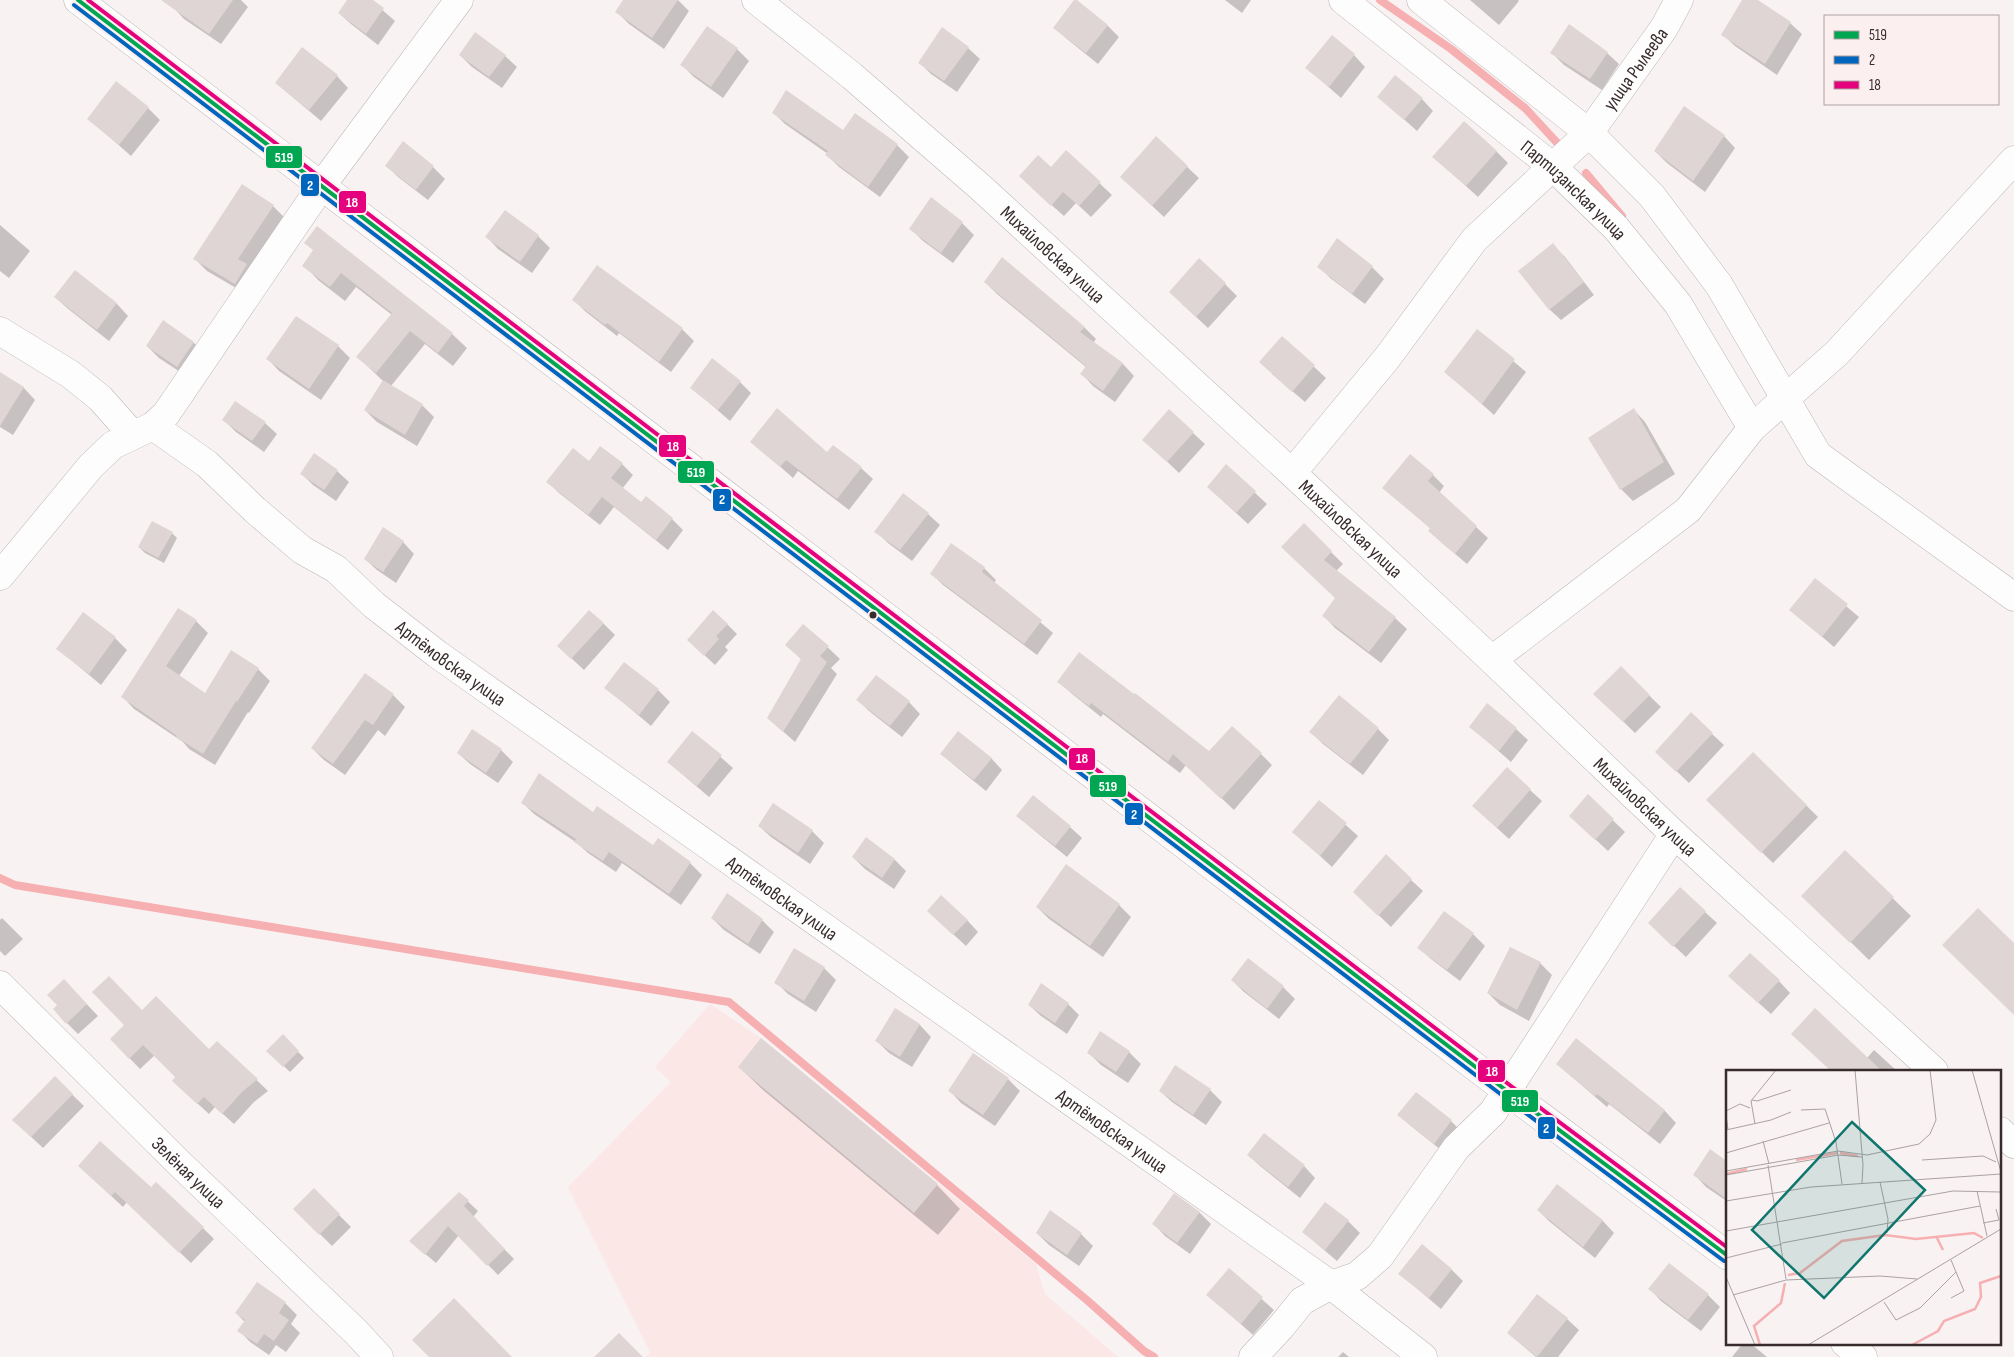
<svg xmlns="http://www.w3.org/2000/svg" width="2014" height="1357" font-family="'Sofia Sans Condensed',sans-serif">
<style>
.built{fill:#fce7e7}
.shadow{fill:#0003}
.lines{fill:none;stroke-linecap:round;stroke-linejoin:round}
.stream{stroke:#f6b0b1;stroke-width:8}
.building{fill:#dfd5d5}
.minor-casing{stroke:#beb6b6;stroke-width:29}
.major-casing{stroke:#beb6b6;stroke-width:29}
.minor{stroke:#fefdfd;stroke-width:28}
.major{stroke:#fefdfd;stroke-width:28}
.bus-1-casing{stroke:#fcefef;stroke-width:8}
.bus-2-casing{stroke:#fcefef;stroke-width:8}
.bus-3-casing{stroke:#fcefef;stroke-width:8}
.bus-1{stroke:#00a651;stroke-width:4}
.bus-2{stroke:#0065bd;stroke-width:4}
.bus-3{stroke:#e5007d;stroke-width:4}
.bus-dot{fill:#372b2b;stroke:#fcefef;stroke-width:2}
.labels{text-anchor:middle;stroke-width:5;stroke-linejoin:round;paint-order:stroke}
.street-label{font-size:19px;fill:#372b2b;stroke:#fcefef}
.inset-river{fill:none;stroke:#f6b0b1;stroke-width:2.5}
.inset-road{fill:none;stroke:#aba2a2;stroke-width:1}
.view{fill:#0f766e;fill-opacity:0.15;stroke:#0f766e;stroke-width:2.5}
.inset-edge{fill:none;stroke:#372b2b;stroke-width:2.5}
.line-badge{stroke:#fcefef;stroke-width:2}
.badge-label{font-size:14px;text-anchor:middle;font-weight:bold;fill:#fff}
</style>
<rect width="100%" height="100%" fill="#f9f2f2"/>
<!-- built -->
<path class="built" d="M710 1004 761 1038 1036 1264 1045 1294 1118 1357H646L650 1352 568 1187 671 1082 655 1067Z"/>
<!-- shadow -->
<path class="shadow" d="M178 0H241L248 7 221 44 184 19 173 7Z
M348 0H371L395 21 378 45 351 24 339 13Z
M625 0H678L689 11 664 49 629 24 617 12Z
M1225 0H1251L1242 13Z
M1470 0H1518L1519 1 1499 25Z
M1744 0H1755L1790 23 1802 34 1777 75 1735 46 1723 35Z
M1108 26 1119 37 1098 64 1067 39 1055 28Z
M475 34 505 56 517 67 502 88 472 67 460 55Z
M968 48 980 59 957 92 931 74 919 62Z
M737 49 749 61 723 98 694 77 682 65Z
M1552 53H1607L1619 64 1602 90 1564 65Z
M1354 55 1365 67 1341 98 1307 68Z
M337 76 348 88 321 121 276 83Z
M1379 97 1422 99 1433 111 1417 131Z
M148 108 160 120 131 156 89 119Z
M773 112 844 131 855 115 897 145 909 157 880 197 839 167 827 155 828 154 785 124Z
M1724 136 1735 148 1705 192 1667 163 1655 151Z
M1156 138 1199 178 1164 217 1134 189Z
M1496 151 1508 163 1478 197 1446 168Z
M1066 152 1112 195 1091 217 1076 203 1064 216 1032 188Z
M386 165 433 167 445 179 428 200 398 177Z
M931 199 962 223 974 235 953 263 923 241 911 229Z
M273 206 284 217 248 295 207 271 195 259Z
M0 225 30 251 9 278 0 271Z
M317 228 452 334 467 348 453 366 425 344 391 386 422 405 434 417 417 446 377 422 365 410 383 381 358 357 392 315 356 287 345 301 318 280 304 265 314 251Z
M538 236 550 248 532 273 498 249 487 237Z
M1553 245 1565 257 1594 295 1561 320 1549 309Z
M1319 266 1372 267 1384 279 1365 304 1330 278Z
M75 272 117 304 128 316 109 341 67 308 55 297Z
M985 282 1084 327 1096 339 1093 343 1123 364 1134 376 1115 402 1093 386 1082 374 1086 367 997 294Z
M1225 284 1237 296 1208 328 1182 304Z
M574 300 682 329 694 341 671 372 619 333 617 336 586 312Z
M163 322 194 343 205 354 189 378 159 358 147 346Z
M1477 330 1526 372 1494 415 1446 372Z
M1282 337 1326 378 1305 402 1272 374Z
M338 346 350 358 321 400 279 371 268 359Z
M0 374 24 388 35 400 13 435 0 427Z
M740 382 751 393 730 421 692 388Z
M1634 410 1645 422 1675 474 1633 501 1621 489Z
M224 420 265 423 277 434 264 452 236 432Z
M1193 433 1205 444 1179 473 1156 451Z
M752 442 827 454 861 468 873 479 849 510 798 471 793 478Z
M589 462 622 464 633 475 622 489 641 504 672 519 683 530 668 550 614 507 600 525 559 493 548 482Z
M1226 466 1267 504 1248 524 1208 487Z
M337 471 349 482 336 501 313 485 302 474Z
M1433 475 1444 486 1439 493 1488 538 1467 564 1441 542 1431 529 1384 488Z
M928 514 940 525 912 561 888 543 876 531Z
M1304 525 1343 564 1336 571 1395 618 1407 629 1381 663 1335 628 1324 616 1337 598Z
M172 533 177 538 164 563 145 553 139 547Z
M403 542 414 554 396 583 377 570 365 559Z
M984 568 996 580 994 583 1053 633 1037 655 943 585 931 573Z
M1815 580 1859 617 1834 647 1791 610Z
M178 610 196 621 208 633 179 676 205 694 258 669 270 681 249 713 248 712 215 765 189 749 183 742 134 709 123 697Z
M603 623 615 635 584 670 570 657Z
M727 624 737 634 725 647 728 650 715 665 698 649Z
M804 625 840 659 831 668 837 674 795 742 768 718 802 660 787 645Z
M115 638 127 650 101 685 58 649Z
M1621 668 1661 707 1635 733 1595 694Z
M365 675 393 695 405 707 385 736 378 730 345 775 324 760 312 748Z
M1059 682 1210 753 1261 754 1272 765 1234 810 1186 765 1180 773 1103 714 1101 717 1071 693Z
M606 688 658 690 670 702 651 726Z
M858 700 909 702 920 714 902 737 869 711Z
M1471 727 1516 729 1528 740 1511 762Z
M1378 729 1389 740 1363 775 1323 744 1311 732Z
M692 732 733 768 709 797 668 762Z
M1712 734 1724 745 1689 783 1668 763Z
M501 750 513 762 498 783 470 764 458 753Z
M1753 753 1818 817 1773 863 1708 800Z
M942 754 991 758 1002 770 986 791 954 765Z
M1507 769 1542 801 1509 839 1486 818Z
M1588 796 1625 832 1608 851 1582 827Z
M1319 801 1358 836 1332 867 1294 832Z
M523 803 594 813 653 847 690 863 702 875 681 905 622 863 616 872 588 853 577 843 534 814Z
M774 805 812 831 824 843 810 864 771 837 759 826Z
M1018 816 1070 827 1082 838 1067 857 1030 827Z
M1845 852 1911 916 1869 960 1821 913Z
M853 857 895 860 906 871 894 889 865 869Z
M1066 865 1119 905 1131 917 1103 957 1049 919 1037 907Z
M1411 880 1423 891 1391 927 1366 903Z
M1705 912 1717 923 1686 957 1661 934Z
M1445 913 1473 934 1485 946 1460 981 1431 959 1419 948Z
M2 918 23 939 5 956 0 951V920Z
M712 918 762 920 774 932 760 954 724 930Z
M967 920 978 932 966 946 940 922Z
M795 949 824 968 836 980 816 1012 788 994 776 982Z
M1248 960 1283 987 1295 999 1279 1019 1244 992 1232 980Z
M1540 963 1552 975 1529 1021 1500 1005 1488 993Z
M1779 981 1790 993 1771 1014 1742 988Z
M76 993 98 1016 78 1034 67 1023Z
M1068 1004 1079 1015 1067 1034 1041 1016 1029 1005Z
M896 1010 920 1025 931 1037 912 1067 889 1053 877 1041Z
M142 1011 209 1051 217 1042 268 1091 254 1102 234 1124 215 1107 209 1114 184 1091 177 1077 155 1055 140 1069 111 1039Z
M283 1036 304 1058 290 1072 268 1051Z
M1576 1040 1665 1111 1676 1123 1660 1144 1609 1104 1607 1107 1557 1064Z
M1874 1050 1897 1071H1842L1867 1058Z
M1129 1052 1141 1064 1128 1083 1101 1065 1089 1053Z
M739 1067 937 1185 960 1209 938 1235 763 1090Z
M55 1078 84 1106 43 1148 26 1132Z
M1008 1079 1020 1091 995 1126 961 1103 950 1091Z
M1210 1090 1222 1102 1206 1125 1172 1102 1160 1091Z
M1416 1093 1451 1121 1463 1133 1446 1154 1411 1126 1399 1115Z
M1248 1155 1304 1166 1315 1178 1300 1198 1260 1166Z
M1728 1164V1202L1706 1187 1695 1175Z
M91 1177 203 1228 214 1239 191 1263 127 1202 123 1207Z
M1557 1186 1603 1221 1614 1233 1595 1258 1550 1222 1538 1210Z
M314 1190 351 1227 332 1246 295 1209Z
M459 1193 478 1211 473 1217 514 1259 498 1275 459 1235 436 1263 410 1241Z
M1199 1212 1211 1224 1190 1254 1165 1236 1154 1224Z
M1348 1221 1360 1233 1337 1261 1303 1232Z
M1037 1233 1081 1234 1093 1246 1079 1266 1049 1245Z
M1451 1269 1463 1281 1441 1309 1400 1274Z
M1229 1270 1274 1310 1253 1335 1208 1295Z
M257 1283 285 1303 297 1315 291 1324 300 1333 286 1352 276 1345 269 1355 250 1342 239 1330 245 1322 236 1313Z
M1650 1289 1708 1295 1720 1307 1701 1331 1661 1301Z
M1567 1319 1579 1330 1558 1357H1536L1508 1333Z
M1743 1343H1750L1767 1357H1732Z
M1343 1352 1349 1357H1338Z"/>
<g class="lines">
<!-- stream -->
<path class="stream" d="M1380 0 1451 49 1525 108 1561 147
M1586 173 1622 216
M0 878 15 885 729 1002 1088 1301 1144 1351 1154 1357"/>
</g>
<!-- building -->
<path class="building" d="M161 0H233L209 34Z
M347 0H373L384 8 366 34 338 13Z
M623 0H678L652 38 615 12Z
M1074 0H1077L1108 25 1086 53 1053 28Z
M1742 0H1758L1791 22 1765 64 1721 35Z
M1569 24 1608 52 1590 79 1550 53Z
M707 26 738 48 711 87 680 65Z
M942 27 969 47 944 81 918 63Z
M475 32 506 55 489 77 459 55Z
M1332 35 1355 54 1329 87 1305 68Z
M302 47 338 75 309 110 275 83Z
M1395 75 1423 98 1404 120 1377 97Z
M116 81 149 107 119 145 87 119Z
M786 90 843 130 855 113 898 144 868 187 825 155 828 151 772 113Z
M1684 106 1725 135 1693 181 1654 151Z
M1464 121 1497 151 1466 186 1432 157Z
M1156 136 1188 166 1152 206 1120 177Z
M403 141 434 166 416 190 385 166Z
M1066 150 1101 182 1079 206 1063 192 1051 206 1019 176 1038 155 1051 167Z
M242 184 274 205 238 259 247 264 235 284 193 259Z
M931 197 963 222 941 253 909 229Z
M505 210 539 235 520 262 485 237Z
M317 226 453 333 438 353 410 331 376 373 356 357 392 313 341 273 330 287 302 266 313 250 304 243Z
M1337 238 1373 266 1352 294 1317 267Z
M1553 243 1584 282 1549 310 1518 271Z
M1002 257 1085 327 1080 332 1123 363 1103 391 1080 374 1086 366 984 282Z
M1199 258 1226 283 1196 317 1169 292Z
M597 265 683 328 659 362 607 323 605 325 572 300Z
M75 270 117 303 97 330 54 297Z
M296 316 339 345 309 389 266 359Z
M163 320 194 342 177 367 146 346Z
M1477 329 1515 359 1482 404 1444 372Z
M1282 336 1315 365 1292 392 1259 362Z
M712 358 741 381 718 410 690 388Z
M0 372 24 387 0 426Z
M383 380 423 404 405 435 364 410Z
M235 401 266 422 252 441 222 420Z
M777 408 827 452 833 445 862 467 837 499 786 460 780 467 750 442Z
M1634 408 1664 462 1620 490 1588 438Z
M1169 409 1194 432 1167 462 1142 440Z
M600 446 623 463 611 478 641 502 646 496 673 518 656 540 602 497 588 515 546 482 573 448 589 461Z
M314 453 338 470 324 490 300 474Z
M1410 454 1434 474 1428 481 1477 526 1455 554 1428 531 1430 528 1382 488Z
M1226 464 1256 491 1236 513 1207 487Z
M903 493 929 513 900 550 874 532Z
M152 521 173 532 158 558 138 547Z
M1304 523 1332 551 1324 560 1396 617 1369 652 1322 616 1335 598 1281 547Z
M383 527 404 541 383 572 364 559Z
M951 543 985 567 982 572 1042 620 1024 644 930 574Z
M1815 578 1848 604 1822 637 1789 610Z
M178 608 197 620 166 666 205 693 231 650 259 668 237 702 236 701 203 754 176 737 177 736 121 697Z
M589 610 604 623 571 659 557 646Z
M713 610 728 624 716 636 719 639 704 656 687 640Z
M83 612 116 637 89 674 56 649Z
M803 624 829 646 820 656 827 662 783 732 767 718 801 659 785 645Z
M1079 652 1134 694 1135 693 1209 751 1232 726 1262 753 1221 799 1173 754 1168 762 1091 703 1089 706 1057 682Z
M624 662 659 689 639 715 604 688Z
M1621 666 1650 695 1623 722 1593 694Z
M365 673 394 694 373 725 365 720 333 764 311 748Z
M876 675 910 701 890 726 856 700Z
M1339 695 1379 728 1350 764 1309 732Z
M1487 703 1517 728 1499 751 1469 727Z
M1691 712 1713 733 1676 772 1655 752Z
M472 729 502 749 486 773 457 753Z
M692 731 722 755 697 786 667 762Z
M958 731 992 758 974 780 940 754Z
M1753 752 1807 805 1761 853 1706 800Z
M1507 767 1531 789 1497 828 1472 806Z
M539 773 593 812 597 806 653 845 658 838 691 862 669 894 609 852 603 861 574 842 576 839 521 803Z
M1588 794 1614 819 1595 840 1569 816Z
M1033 795 1071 826 1055 846 1016 816Z
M1319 800 1347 823 1320 856 1292 832Z
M773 803 813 830 798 853 758 826Z
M866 837 895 859 882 878 852 857Z
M1845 850 1894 897 1850 943 1801 896Z
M1386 854 1412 879 1378 916 1353 892Z
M1066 864 1120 904 1090 946 1036 907Z
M1680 887 1706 911 1673 947 1648 923Z
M727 893 763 919 748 944 711 918Z
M941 895 968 920 953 935 927 911Z
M1978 908 2014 943V1015L1942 945Z
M1444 911 1474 933 1447 970 1417 948Z
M1510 947 1541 962 1517 1010 1487 993Z
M794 948 825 967 804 1001 774 983Z
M1750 953 1780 980 1758 1003 1728 976Z
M1248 958 1284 986 1267 1009 1231 980Z
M109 976 142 1010 156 996 209 1049 217 1041 258 1079 243 1091 222 1114 204 1097 197 1104 172 1081 175 1077 143 1045 129 1059 110 1039 124 1025 92 992Z
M64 979 87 1004 66 1024 53 1009 57 1005 47 995Z
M1041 983 1069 1003 1055 1023 1028 1005Z
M895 1008 920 1024 900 1057 875 1041Z
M1815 1008 1882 1071H1831L1791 1034Z
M1100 1031 1130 1051 1116 1072 1087 1053Z
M283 1034 299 1051 283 1067 266 1051Z
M761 1038 938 1184 914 1213 738 1067Z
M1576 1038 1665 1110 1648 1133 1597 1094 1595 1096 1556 1064Z
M973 1053 1009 1078 983 1115 948 1091Z
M1175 1065 1211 1089 1193 1115 1159 1091Z
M55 1076 73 1094 31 1137 12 1120Z
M1416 1092 1452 1120 1434 1144 1397 1115Z
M1264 1133 1305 1165 1288 1187 1247 1155Z
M100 1141 151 1187 156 1182 204 1227 179 1253 115 1192 111 1196 78 1166Z
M1710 1149 1728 1162V1200L1693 1175Z
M1557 1184 1603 1220 1583 1247 1537 1210Z
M314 1188 340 1214 319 1235 293 1209Z
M459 1192 469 1200 464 1206 505 1249 487 1266 448 1226 425 1255 409 1241Z
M1174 1193 1200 1212 1177 1243 1152 1224Z
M1325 1202 1349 1220 1325 1250 1302 1232Z
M1050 1210 1082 1233 1067 1255 1036 1233Z
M1422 1244 1452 1269 1429 1298 1398 1274Z
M1669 1263 1709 1294 1688 1320 1648 1289Z
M1229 1268 1263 1297 1241 1324 1206 1295Z
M257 1282 286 1302 279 1313 289 1320 274 1341 264 1334 257 1344 237 1331 245 1320 235 1313Z
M1537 1294 1568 1318 1537 1357 1507 1333Z
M454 1298 512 1357H429L412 1340Z
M619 1333 643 1357H594Z"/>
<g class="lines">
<defs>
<g id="minor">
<path id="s1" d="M756 0 852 76 979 186 1292 473 1492 660 1674 834 1934 1071"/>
<path id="s2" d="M1343 0 1553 167 1616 228 1678 304 1752 428"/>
<path d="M1421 0 1589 133 1652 196 1719 285 1818 455 2014 597"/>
<path d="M0 331 70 374 100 398 132 434"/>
<path id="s3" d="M153 426 207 464 255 510 302 550 336 569 374 605 437 654 1331 1285 1423 1357"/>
<path id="s4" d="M1292 473 1387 358 1474 240 1589 133 1664 28 1679 0"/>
<path d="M0 576 91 466 113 445 153 426 166 414 322 185 459 0"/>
<path d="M1492 660 1688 510 1752 428 1837 353 2014 160"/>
<path id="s5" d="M0 985 180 1164 356 1332 379 1357"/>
<path d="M2000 1131 2014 1144"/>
<path d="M1253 1357 1281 1327 1302 1301 1331 1285 1357 1276 1380 1256 1456 1148 1493 1112 1674 834"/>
</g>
<path id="major" d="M78 0 1507 1091 1728 1256
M1845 1343 1863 1357"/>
</defs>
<!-- minor casing -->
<use href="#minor" class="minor-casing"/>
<!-- major casing -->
<use href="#major" class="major-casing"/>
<!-- minor -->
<use href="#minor" class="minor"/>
<!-- major -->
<use href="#major" class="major"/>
<defs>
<path id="bus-1" d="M78 0 1507 1091 1728 1256"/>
<path id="bus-2" d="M74 5 1503 1096 1724 1261"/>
<path id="bus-3" d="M88 0 1511 1086 1728 1248"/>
</defs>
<!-- bus-1 casing -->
<use href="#bus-1" class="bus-1-casing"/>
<!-- bus-2 casing -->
<use href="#bus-2" class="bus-2-casing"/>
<!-- bus-3 casing -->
<use href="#bus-3" class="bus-3-casing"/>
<!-- bus-1 -->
<use href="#bus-1" class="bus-1"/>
<!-- bus-2 -->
<use href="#bus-2" class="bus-2"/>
<!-- bus-3 -->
<use href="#bus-3" class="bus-3"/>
</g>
<!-- markers -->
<circle class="bus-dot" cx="873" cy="615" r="4.5"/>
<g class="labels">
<!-- street labels -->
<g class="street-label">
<text dy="7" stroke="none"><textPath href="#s4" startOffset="532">улица Рылеева</textPath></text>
<text dy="7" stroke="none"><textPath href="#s2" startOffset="299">Партизанская улица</textPath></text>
<text dy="7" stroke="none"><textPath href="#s1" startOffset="391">Михайловская улица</textPath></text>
<text dy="7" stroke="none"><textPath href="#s1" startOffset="796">Михайловская улица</textPath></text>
<text dy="7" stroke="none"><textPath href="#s3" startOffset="382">Артёмовская улица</textPath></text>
<text dy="7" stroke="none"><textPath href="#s1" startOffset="1201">Михайловская улица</textPath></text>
<text dy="7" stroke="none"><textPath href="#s3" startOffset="788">Артёмовская улица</textPath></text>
<text dy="7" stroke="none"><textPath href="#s3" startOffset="1192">Артёмовская улица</textPath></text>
<text dy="7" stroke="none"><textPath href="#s5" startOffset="266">Зелёная улица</textPath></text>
</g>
</g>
<!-- overview -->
<g transform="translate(1726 1070)">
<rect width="275" height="275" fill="#f9f2f2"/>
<path class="inset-river" d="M114 83 132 86M70 90 111 83M0 104 21 99M210 166 217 180M62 205 74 203 116 171 159 165 190 169 248 163 257 168M34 275 28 256 55 233 59 213M186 275 212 261 218 251 249 239 255 227 254 213 275 206"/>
<path class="inset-road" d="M129 0 137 95 136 113M246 0 275 102M26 30 31 31 65 20M75 40 99 39 110 72 116 114M0 41 14 34 24 38M0 45 2 60M29 54 25 31 50 0M0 60 45 50 65 42M37 71 43 94M0 83 103 53M196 90 257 86 270 92M42 95 60 209M0 101 112 81 141 85 193 74 204 64 210 50 204 0M0 105 112 85 136 87M154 112 162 149 161 163M251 121 261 166M0 131 85 117 275 104M257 153 273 150 270 139M0 161 227 121 275 122M56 173 254 136M0 188 56 174M0 207 29 275M7 225 60 210 154 206 191 209M225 228 238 221 230 202M158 232 170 250 194 238 230 202 225 190M82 275 275 159"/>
<path class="view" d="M126 52 199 120 98 228 26 160Z"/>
<rect width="275" height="275" class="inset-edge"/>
</g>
<g class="line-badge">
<rect x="265" y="145" width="38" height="24" rx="5" fill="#00a651"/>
<rect x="300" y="173" width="20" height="24" rx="5" fill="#0065bd"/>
<rect x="338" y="190" width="29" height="24" rx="5" fill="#e5007d"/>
<rect x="658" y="434" width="29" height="24" rx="5" fill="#e5007d"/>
<rect x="677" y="460" width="38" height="24" rx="5" fill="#00a651"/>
<rect x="712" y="488" width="20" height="24" rx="5" fill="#0065bd"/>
<rect x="1068" y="747" width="28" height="24" rx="5" fill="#e5007d"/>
<rect x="1089" y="774" width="38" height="24" rx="5" fill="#00a651"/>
<rect x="1124" y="802" width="20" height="24" rx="5" fill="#0065bd"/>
<rect x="1477" y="1059" width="29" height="24" rx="5" fill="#e5007d"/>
<rect x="1501" y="1089" width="38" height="24" rx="5" fill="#00a651"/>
<rect x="1537" y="1116" width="19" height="24" rx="5" fill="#0065bd"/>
</g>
<g class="badge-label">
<text x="284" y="162">519</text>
<text x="310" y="190">2</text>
<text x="352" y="207">18</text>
<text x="673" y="451">18</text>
<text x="696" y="477">519</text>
<text x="722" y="504">2</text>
<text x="1082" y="763">18</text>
<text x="1108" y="791">519</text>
<text x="1134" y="819">2</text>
<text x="1492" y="1076">18</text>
<text x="1520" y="1106">519</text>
<text x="1546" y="1133">2</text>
</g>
<!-- legend -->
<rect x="1824" y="15" width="175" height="90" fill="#fcefef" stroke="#ada1a1"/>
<rect x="1834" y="31" width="25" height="8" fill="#00a651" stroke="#ada1a1"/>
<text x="1869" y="40" font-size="15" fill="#372b2b">519</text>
<rect x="1834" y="56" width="25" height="8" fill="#0065bd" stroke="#ada1a1"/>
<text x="1869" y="65" font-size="15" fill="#372b2b">2</text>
<rect x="1834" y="81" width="25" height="8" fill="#e5007d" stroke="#ada1a1"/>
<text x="1869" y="90" font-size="15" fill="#372b2b">18</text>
</svg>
